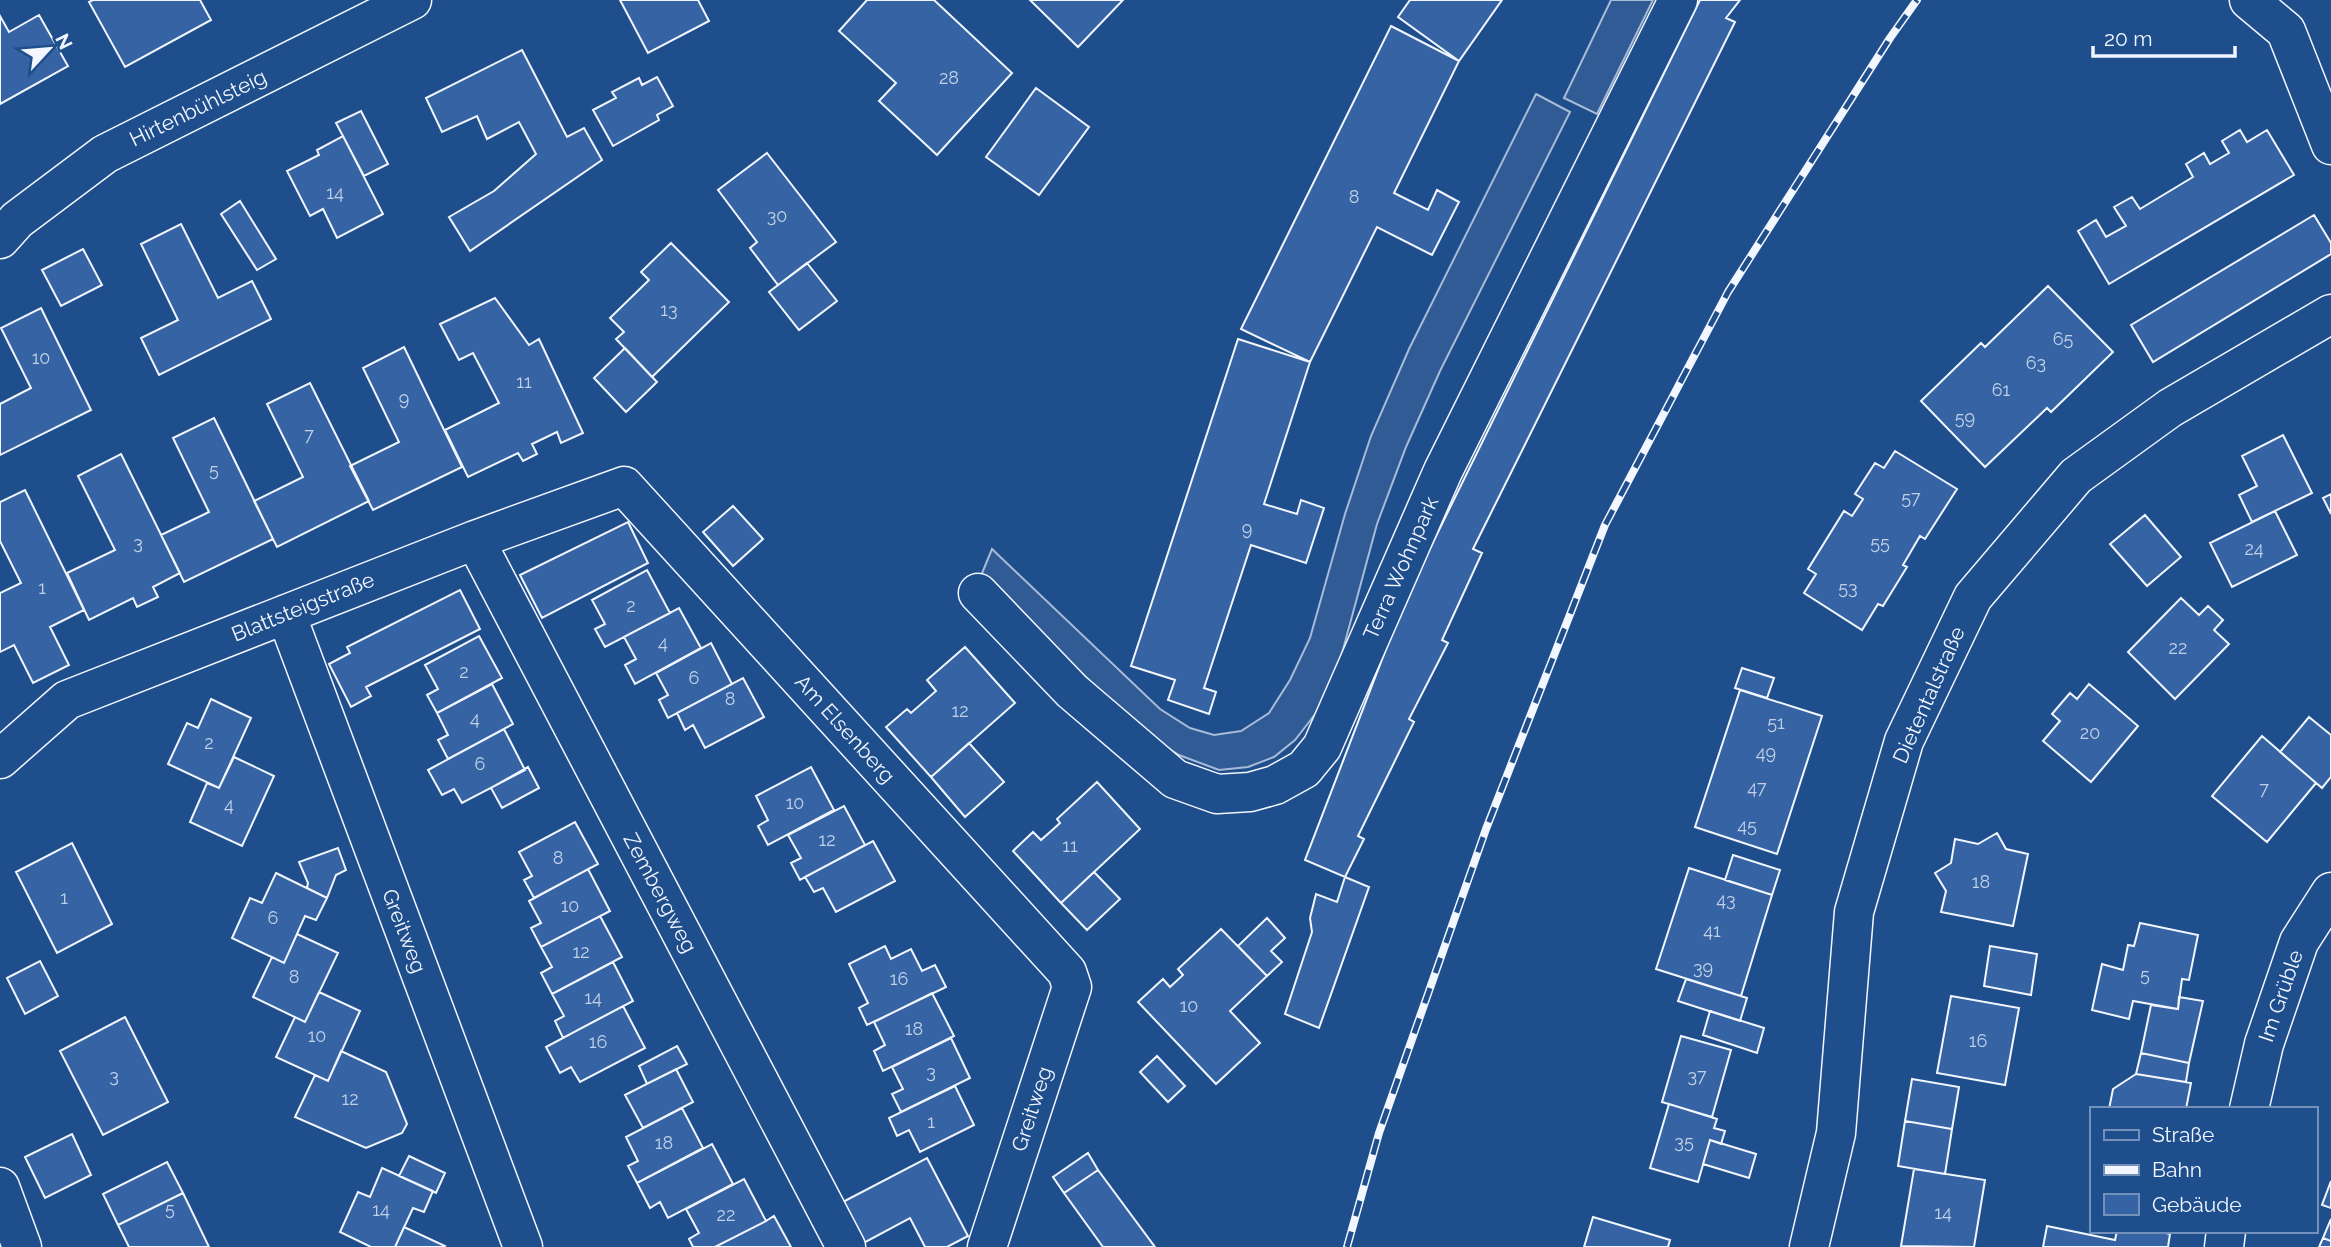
<svg xmlns="http://www.w3.org/2000/svg" width="2331" height="1247" font-family="Raleway,sans-serif">
<style>
.parking{fill:#305b95;stroke:#a8bbd7;stroke-width:2}
.building{fill:#3563a3;stroke:#f2f6ff;stroke-width:2}
.lines{fill:none;stroke-linecap:round;stroke-linejoin:round}
.minor-casing{stroke:#f2f6ff;stroke-width:41}
.minor{stroke:#1f4e8c;stroke-width:38}
.rail-casing{stroke:#f2f6ff;stroke-width:8}
.rail{stroke:#1f4e8c;stroke-width:5;stroke-dasharray:16;stroke-linecap:butt}
.labels{text-anchor:middle;stroke-width:5;stroke-linejoin:round;paint-order:stroke}
.number-label{font-size:18px;fill:#c3d1e8}
.street-label{font-size:21px;fill:#f2f6ff;stroke:#1f4e8c}
</style>
<rect width="100%" height="100%" fill="#1f4e8c"/>
<!-- parking -->
<path class="parking" d="M1611 0H1653L1597 114 1564 98Z
M1536 94 1570 112 1440 371 1406 447 1377 524 1335 679 1316 713 1295 740 1274 757 1248 767 1219 770 1179 755 1150 737 980 578 992 549 1160 709 1190 728 1214 735 1241 731 1269 713 1290 680 1310 638 1345 514 1371 436 1409 349Z"/>
<!-- building -->
<path class="building" d="M93 0H200L211 20 125 67 89 2Z
M620 0H698L709 21 648 53Z
M867 0H934L1012 73 937 155 879 101 896 83 839 31Z
M1030 0H1123L1078 47Z
M1410 0H1502L1459 61 1398 17Z
M1700 0H1740L1726 18 1735 22 1473 549 1482 553 1442 640 1448 643 1409 719 1414 722 1358 836 1364 839 1345 877 1305 860 1406 597Z
M39 15 68 66 0 104V16L9 32Z
M1391 26 1459 61 1394 193 1428 210 1437 190 1459 202 1432 255 1377 227 1310 362 1241 329Z
M522 50 567 137 584 128 602 160 470 251 449 217 494 191 536 154 519 122 487 139 477 116 442 132 426 98Z
M657 77 673 106 657 115 659 120 613 146 593 110 616 98 612 92 639 78 642 85Z
M1036 88 1089 127 1039 195 986 157Z
M361 111 388 164 364 176 336 123Z
M2240 130 2247 142 2267 130 2294 175 2109 284 2078 231 2096 220 2106 237 2126 226 2114 207 2132 197 2140 209 2193 177 2186 164 2204 153 2210 164 2229 153 2222 141Z
M343 136 383 214 337 238 323 209 310 216 287 171 319 155 317 150Z
M767 153 836 242 778 285 750 248 757 242 718 190Z
M240 201 276 259 257 270 221 214Z
M2314 215 2331 243V254L2153 362 2131 325Z
M181 224 218 298 252 281 271 319 159 375 141 338 178 320 141 244Z
M671 243 729 302 652 377 616 339 624 332 610 318 649 280 641 272Z
M83 249 102 285 61 306 42 270Z
M807 263 837 301 799 330 769 292Z
M2048 286 2113 352 2051 412 2047 408 1985 467 1921 401 1981 343 1985 347Z
M495 298 529 345 539 339 583 433 561 443 557 432 532 444 537 454 523 461 518 453 468 477 445 430 499 403 473 353 459 360 440 324Z
M41 308 91 410 0 455V404L31 388 1 328Z
M1238 339 1310 362 1264 504 1297 514 1301 500 1324 508 1306 563 1251 545 1204 688 1216 692 1209 714 1168 700 1175 680 1131 666Z
M404 347 462 467 373 510 350 466 399 442 363 368Z
M625 348 657 382 626 412 594 378Z
M310 383 369 501 277 547 254 501 303 477 267 404Z
M214 418 273 539 184 582 161 535 209 512 173 438Z
M2283 435 2312 493 2252 522 2239 495 2257 486 2242 456Z
M1895 451 1957 489 1925 539 1920 536 1903 565 1907 567 1883 606 1878 604 1862 630 1804 593 1816 574 1808 569 1844 511 1852 516 1863 499 1855 494 1875 463 1884 468Z
M121 454 180 573 153 587 158 597 137 607 133 598 89 620 67 573 115 550 78 476Z
M25 490 84 610 50 627 69 665 33 683 14 645 0 652V593L21 583 0 541V502Z
M2331 494V514L2323 498Z
M733 506 763 539 733 566 703 532Z
M2275 511 2297 555 2232 587 2210 543Z
M2145 515 2181 557 2147 586 2110 544Z
M628 522 648 563 542 618 520 575Z
M647 570 670 613 605 647 595 629 605 624 592 600Z
M460 590 480 629 366 687 371 696 351 707 329 664 350 653 347 647Z
M2181 598 2199 615 2208 606 2223 620 2214 630 2229 644 2175 699 2128 652Z
M679 608 701 648 635 684 625 665 636 659 624 637Z
M479 636 502 678 437 713 427 695 438 689 425 665Z
M711 643 732 684 668 718 659 700 668 695 656 673Z
M965 647 1015 703 931 777 886 727 907 709 911 713 936 691 927 680Z
M1742 668 1774 678 1767 698 1735 688Z
M743 678 764 717 705 748 693 725 685 730 677 713Z
M492 684 513 724 448 759 438 740 448 735 437 713Z
M2089 684 2138 726 2091 782 2043 741 2060 721 2052 714 2070 693 2077 699Z
M1740 690 1822 716 1777 854 1695 827Z
M211 699 251 718 219 788 168 764 187 723 198 728Z
M2309 717 2331 735V777L2322 788 2280 752Z
M504 729 525 770 462 803 454 789 442 795 428 770Z
M2262 736 2316 783 2267 842 2212 796Z
M969 743 1004 782 965 817 931 777Z
M234 757 274 776 242 846 190 822 207 783 219 788Z
M528 767 539 788 502 808 491 788Z
M811 767 834 810 768 845 758 826 768 820 756 796Z
M1097 782 1140 829 1061 903 1013 851 1033 832 1041 840 1060 823 1057 819Z
M844 806 865 845 800 880 791 863 801 858 788 835Z
M575 822 598 864 534 898 524 880 532 876 519 852Z
M1997 833 2006 849 2028 854 2013 926 1941 912 1946 891 1935 873 1951 863 1955 839 1978 844Z
M873 841 895 881 836 912 823 888 814 892 805 877Z
M72 843 112 924 57 953 16 872Z
M338 848 346 870 336 875 327 898 307 888 308 883 299 862Z
M1733 855 1780 870 1772 895 1725 880Z
M1689 868 1772 895 1741 996 1656 969Z
M588 869 610 911 541 947 531 928 541 923 529 901Z
M1094 872 1120 899 1087 930 1061 903Z
M276 873 327 898 316 920 305 916 284 963 232 938 250 898 262 903Z
M1345 877 1369 887 1319 1028 1285 1014 1312 932 1310 918 1316 894 1337 902Z
M600 916 622 957 552 994 541 973 552 967 541 947Z
M1267 918 1285 938 1271 951 1282 962 1267 976 1238 946Z
M2140 923 2198 935 2189 980 2182 979 2178 1009 2133 1001 2129 1019 2092 1010 2102 964 2123 970 2128 945 2134 946Z
M1221 929 1267 976 1230 1011 1260 1043 1216 1084 1138 1002 1163 979 1170 987 1183 975 1178 969Z
M297 934 338 953 305 1022 253 997 272 957 284 963Z
M885 946 891 959 911 949 922 971 935 965 946 987 867 1025 859 1008 868 1003 849 964Z
M1990 946 2037 954 2031 995 1984 986Z
M40 961 58 996 25 1014 7 978Z
M613 962 633 1001 563 1038 555 1021 564 1016 552 994Z
M1686 979 1747 998 1740 1021 1678 1001Z
M319 992 360 1011 328 1081 276 1057 295 1017 305 1022Z
M932 993 954 1036 883 1071 874 1051 885 1045 874 1022Z
M1951 996 2019 1008 2005 1085 1937 1073Z
M2179 997 2203 1001 2189 1063 2141 1053 2151 1005 2178 1009Z
M623 1006 645 1048 580 1082 571 1067 560 1073 546 1047Z
M1710 1011 1764 1028 1757 1053 1703 1035Z
M125 1017 168 1102 103 1135 60 1051Z
M1681 1036 1731 1050 1712 1117 1662 1102Z
M951 1038 970 1078 901 1112 892 1094 903 1089 892 1067Z
M677 1046 687 1064 647 1084 639 1066Z
M341 1051 386 1072 407 1124 402 1133 366 1148 295 1117 315 1075 328 1081Z
M2141 1053 2189 1063 2186 1082 2136 1074Z
M1157 1056 1185 1086 1168 1102 1140 1072Z
M676 1069 693 1102 643 1128 625 1095Z
M2136 1074 2191 1083 2186 1109H2109L2113 1089Z
M1912 1079 1959 1087 1952 1129 1905 1121Z
M955 1086 974 1125 920 1152 909 1130 897 1136 889 1118Z
M1669 1104 1717 1119 1714 1128 1725 1131 1721 1144 1710 1140 1698 1182 1650 1168Z
M682 1108 703 1148 637 1183 628 1166 638 1161 626 1137Z
M1905 1121 1952 1129 1945 1174 1898 1166Z
M72 1134 91 1175 45 1198 25 1157Z
M1710 1140 1756 1154 1749 1178 1703 1164Z
M712 1144 733 1184 668 1218 660 1202 650 1208 637 1183Z
M1088 1153 1098 1170 1064 1193 1053 1177Z
M409 1156 445 1173 436 1193 399 1176Z
M927 1158 968 1236 947 1247H925L910 1218 858 1246 837 1205Z
M167 1162 183 1193 118 1225 103 1194Z
M382 1168 433 1191 424 1212 413 1208 395 1247H371L340 1232 358 1192 370 1197Z
M1914 1169 1985 1180 1974 1247 1901 1246Z
M1098 1170 1155 1247H1103L1064 1193Z
M744 1179 766 1221 715 1247H693L689 1239 699 1233 686 1209Z
M2331 1181V1208L2322 1205Z
M183 1193 209 1247H129L118 1225Z
M774 1216 791 1247H715L766 1221Z
M1593 1217 1670 1240 1668 1247H1584Z
M2331 1219V1241L2323 1238Z
M2047 1226 2115 1240 2117 1231H2157L2170 1234 2168 1247H2043Z
M404 1227 445 1246 444 1247H395Z
M2323 1238 2331 1241V1247H2319Z"/>
<g class="lines">
<defs>
<path id="minor" d="M2249 0 2286 31 2331 145
M0 239 17 220 105 154 412 0
M475 540 846 1247
M978 593 1072 691 1175 779 1217 794 1250 792 1275 785 1304 769 1322 747 1443 471 1678 0
M286 614 523 1247
M0 759 67 700 475 540 624 486 1067 972 1072 987 987 1247
M2249 1109 2264 1044 2299 942 2331 892
M0 1187 22 1247
M1809 1247 1836 1133 1854 912 1904 741 1973 597 2076 476 2170 408 2331 314
M2224 1247 2226 1231"/>
</defs>
<!-- minor casing -->
<use href="#minor" class="minor-casing"/>
<!-- minor -->
<use href="#minor" class="minor"/>
<defs>
<path id="rail" d="M1347 1247 1379 1133 1486 829 1605 525 1728 292 1890 38 1917 0"/>
</defs>
<!-- rail casing -->
<use href="#rail" class="rail-casing"/>
<!-- rail -->
<use href="#rail" class="rail"/>
</g>
<g class="labels">
<!-- number labels -->
<g class="number-label">
<text x="949" y="84">28</text>
<text x="335" y="199">14</text>
<text x="1354" y="203">8</text>
<text x="777" y="222">30</text>
<text x="669" y="316">13</text>
<text x="2063" y="345">65</text>
<text x="41" y="364">10</text>
<text x="2036" y="369">63</text>
<text x="524" y="388">11</text>
<text x="2001" y="396">61</text>
<text x="404" y="405">9</text>
<text x="1965" y="424">59</text>
<text x="309" y="441">7</text>
<text x="214" y="476">5</text>
<text x="1911" y="504">57</text>
<text x="1247" y="535">9</text>
<text x="138" y="549">3</text>
<text x="1880" y="549">55</text>
<text x="2254" y="555">24</text>
<text x="42" y="594">1</text>
<text x="1848" y="594">53</text>
<text x="631" y="612">2</text>
<text x="663" y="649">4</text>
<text x="2178" y="654">22</text>
<text x="464" y="678">2</text>
<text x="694" y="684">6</text>
<text x="730" y="705">8</text>
<text x="960" y="717">12</text>
<text x="475" y="725">4</text>
<text x="1776" y="729">51</text>
<text x="2090" y="739">20</text>
<text x="209" y="749">2</text>
<text x="1766" y="759">49</text>
<text x="480" y="770">6</text>
<text x="1757" y="794">47</text>
<text x="2264" y="795">7</text>
<text x="795" y="809">10</text>
<text x="229" y="811">4</text>
<text x="1747" y="832">45</text>
<text x="827" y="846">12</text>
<text x="1070" y="852">11</text>
<text x="558" y="864">8</text>
<text x="1981" y="888">18</text>
<text x="64" y="904">1</text>
<text x="1726" y="906">43</text>
<text x="570" y="912">10</text>
<text x="273" y="924">6</text>
<text x="1712" y="937">41</text>
<text x="581" y="958">12</text>
<text x="1703" y="974">39</text>
<text x="2145" y="981">5</text>
<text x="294" y="983">8</text>
<text x="899" y="985">16</text>
<text x="593" y="1004">14</text>
<text x="1189" y="1012">10</text>
<text x="914" y="1035">18</text>
<text x="317" y="1042">10</text>
<text x="1978" y="1047">16</text>
<text x="598" y="1048">16</text>
<text x="931" y="1078">3</text>
<text x="114" y="1082">3</text>
<text x="1697" y="1082">37</text>
<text x="350" y="1105">12</text>
<text x="931" y="1128">1</text>
<text x="1684" y="1148">35</text>
<text x="664" y="1149">18</text>
<text x="170" y="1215">5</text>
<text x="381" y="1216">14</text>
<text x="1943" y="1219">14</text>
<text x="726" y="1221">22</text>
</g>
<!-- street labels -->
<g class="street-label">
<text transform="translate(198 108) rotate(-26)" y="7">Hirtenbühlsteig</text>
<text transform="translate(1401 568) rotate(-66)" y="7">Terra Wohnpark</text>
<text transform="translate(303 607) rotate(-22)" y="7">Blattsteigstraße</text>
<text transform="translate(1929 695) rotate(-66)" y="7">Dietentalstraße</text>
<text transform="translate(845 729) rotate(48)" y="7">Am Elsenberg</text>
<text transform="translate(660 893) rotate(62)" y="7">Zembergweg</text>
<text transform="translate(404 931) rotate(69)" y="7">Greitweg</text>
<text transform="translate(2281 996) rotate(-71)" y="7">Im Grüble</text>
<text transform="translate(1032 1109) rotate(-72)" y="7">Greitweg</text>
</g>
</g>
<!-- legend -->
<rect x="2090" y="1107" width="228" height="126" fill="#1f4e8c" stroke="#7391ba" stroke-width="2"/>
<rect x="2104" y="1130" width="35" height="10" fill="#1f4e8c" stroke="#7391ba" stroke-width="2"/>
<text x="2152" y="1142" font-size="21" fill="#f2f6ff">Straße</text>
<rect x="2104" y="1165" width="35" height="10" fill="#f2f6ff" stroke="#7391ba" stroke-width="2"/>
<text x="2152" y="1177" font-size="21" fill="#f2f6ff">Bahn</text>
<rect x="2104" y="1194" width="35" height="21" fill="#3563a3" stroke="#7391ba" stroke-width="2"/>
<text x="2152" y="1212" font-size="21" fill="#f2f6ff">Gebäude</text>
<!-- north arrow -->
<g transform="translate(49 49) rotate(64)" stroke="#1f4e8c" stroke-width="5" paint-order="stroke">
<path d="M0-5L12 26L0 18L-12 26Z" fill="#f2f6ff"/>
<text y="-10" font-size="19" font-weight="bold" text-anchor="middle" fill="#f2f6ff">N</text>
</g>
<!-- scale -->
<path d="M2093 46v10h142v-10" fill="none" stroke="#f2f6ff" stroke-width="3.5"/>
<text x="2104" y="46" font-size="21" fill="#f2f6ff" stroke="#1f4e8c" stroke-width="5" paint-order="stroke">20 m</text>
</svg>
